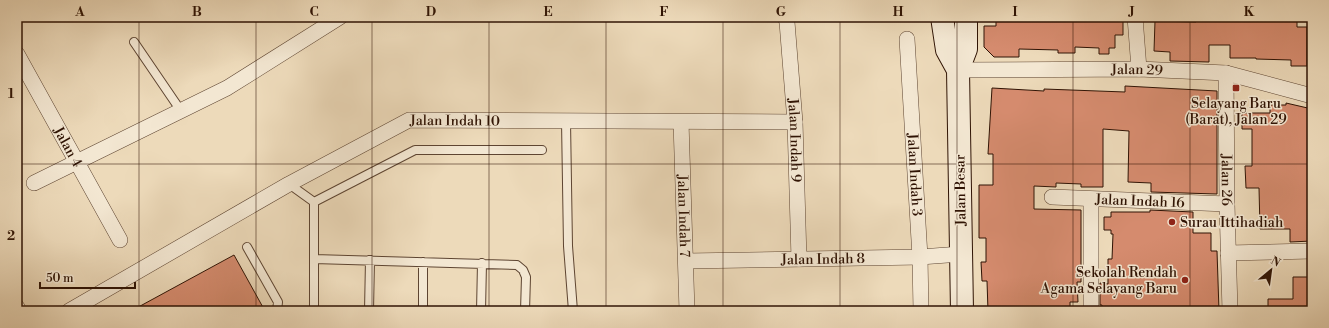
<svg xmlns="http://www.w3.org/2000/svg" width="1329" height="328" font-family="'Libre Bodoni',serif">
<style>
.building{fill:#d58b6e;stroke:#2f1304}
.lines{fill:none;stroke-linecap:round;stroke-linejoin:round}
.lane-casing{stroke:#5e4532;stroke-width:10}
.street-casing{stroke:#5e4532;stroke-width:16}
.secondary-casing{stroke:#2f1304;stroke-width:24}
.lane{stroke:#f3e7d2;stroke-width:8}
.street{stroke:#f3e7d2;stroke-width:15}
.secondary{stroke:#f3e7d2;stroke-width:22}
.grid{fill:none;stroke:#2f1304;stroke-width:1;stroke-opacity:0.55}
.poi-dot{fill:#8f2418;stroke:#f3e7d2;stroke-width:1.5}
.labels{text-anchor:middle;stroke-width:3;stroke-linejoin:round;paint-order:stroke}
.street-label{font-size:14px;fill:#2f1304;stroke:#f3e7d2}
.poi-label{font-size:14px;fill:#2f1304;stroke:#f3e7d2}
.neatline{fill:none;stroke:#2f1304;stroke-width:1.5}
.grid-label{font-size:13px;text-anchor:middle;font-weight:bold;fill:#2f1304}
</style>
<rect width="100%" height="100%" fill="#eddaba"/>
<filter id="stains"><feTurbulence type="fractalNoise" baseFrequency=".005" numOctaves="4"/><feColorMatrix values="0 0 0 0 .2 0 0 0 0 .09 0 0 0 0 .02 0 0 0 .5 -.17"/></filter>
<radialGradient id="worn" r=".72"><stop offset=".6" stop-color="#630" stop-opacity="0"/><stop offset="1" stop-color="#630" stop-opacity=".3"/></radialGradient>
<!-- building -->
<path class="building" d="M996 17H1075L1123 19V35H1115V48H1109V54H1099V48L1075 47V53H1058V50L1019 49V57H994L984 47V26H996Z
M1287 17H1297V27H1307V66H1291V60L1256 59V58H1230V45H1209V62L1170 61V52L1154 51 1155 21 1196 22V19L1229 20V18H1249V19L1287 20Z
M1125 86 1217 91V194L1151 192V183L1128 182 1129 131 1103 129V187H1081V184L1056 183V187L1034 186V209L1081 210V282H1077L1078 302H1070V311H988L987 281H982L981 262H986V238H979V185H993V154H988L992 88 1044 91V89L1125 92Z
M1286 103 1312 109V241L1290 242V229H1260L1259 188H1246L1245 166H1252V129H1242V113H1270V105H1286Z
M1150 210 1193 212V233H1211V251H1217L1219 311H1102V305H1100V283L1108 284V259H1112L1113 234H1111V230H1104V217H1111V212H1150Z
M234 255 265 311H131Z
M1293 277H1312V311H1268V299H1293Z"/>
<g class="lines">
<defs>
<path id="lane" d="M134 42 181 111
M566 121 568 246 573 311
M289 184 314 202V311
M314 202 415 150H542
M247 247 278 302 277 311
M314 259 517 265 523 270 526 277 525 311
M423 262V311
M369 311 370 260
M481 311 482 263"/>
<g id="street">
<path id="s1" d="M785 17 787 22 795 122 799 259"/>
<path d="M1135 17 1139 69"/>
<path id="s2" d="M907 39 920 257 921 311"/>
<path id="s3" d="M17 54 120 240"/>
<path id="s4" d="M958 70 1139 69 1226 73 1312 96"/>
<path id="s5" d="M1226 73 1227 204 1230 311"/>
<path id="s6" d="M681 122 687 311"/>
<path d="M34 183 227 88 340 17"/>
<path id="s7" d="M1052 197 1227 204"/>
<path d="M1091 199V311"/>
<path d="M1228 253 1312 251"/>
<path id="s8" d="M686 261 920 257 961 254"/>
<path d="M17 307 19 311"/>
<path id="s9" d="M69 311 289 184 409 120 795 122"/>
</g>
<path id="secondary" d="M942 17 947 50 958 70
M962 311 958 70 966 49V17"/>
</defs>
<!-- lane casing -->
<use href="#lane" class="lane-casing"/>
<!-- street casing -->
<use href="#street" class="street-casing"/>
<!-- secondary casing -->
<use href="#secondary" class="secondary-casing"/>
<!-- lane -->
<use href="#lane" class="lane"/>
<!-- street -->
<use href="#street" class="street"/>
<!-- secondary -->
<use href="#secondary" class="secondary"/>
</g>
<!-- grid -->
<path class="grid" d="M139 17V311M256 17V311M372 17V311M489 17V311M606 17V311M723 17V311M840 17V311M957 17V311M1073 17V311M1190 17V311M17 164H1312"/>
<!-- markers -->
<g class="poi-dot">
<rect x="1232" y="84" width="8" height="8" rx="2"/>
<circle cx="1172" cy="222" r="4"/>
<circle cx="1185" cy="280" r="4"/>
</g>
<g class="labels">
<!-- street labels -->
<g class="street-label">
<text dy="5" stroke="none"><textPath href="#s4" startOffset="179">Jalan 29</textPath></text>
<text dy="5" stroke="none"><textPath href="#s9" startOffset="436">Jalan Indah 10</textPath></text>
<text dy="5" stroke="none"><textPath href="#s1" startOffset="124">Jalan Indah 9</textPath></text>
<text dy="5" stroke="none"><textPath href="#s3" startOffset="106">Jalan 4</textPath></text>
<text dy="5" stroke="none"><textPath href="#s2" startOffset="136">Jalan Indah 3</textPath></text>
<text dy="5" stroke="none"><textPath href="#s5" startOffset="107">Jalan 26</textPath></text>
<text transform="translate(960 190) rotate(-91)" y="5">Jalan Besar</text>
<text dy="5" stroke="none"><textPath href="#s7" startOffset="88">Jalan Indah 16</textPath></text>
<text dy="5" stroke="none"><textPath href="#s6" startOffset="94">Jalan Indah 7</textPath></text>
<text dy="5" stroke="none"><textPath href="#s8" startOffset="137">Jalan Indah 8</textPath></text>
</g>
<!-- poi labels -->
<g class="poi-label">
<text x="1236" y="108">Selayang Baru<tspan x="1236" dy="16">(Barat), Jalan 29</tspan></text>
<text x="1180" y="227" text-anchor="start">Surau Ittihadiah</text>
<text x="1177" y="277" text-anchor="end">Sekolah Rendah<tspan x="1177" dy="16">Agama Selayang Baru</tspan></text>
</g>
</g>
<!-- margin -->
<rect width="1329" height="328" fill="none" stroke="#eddaba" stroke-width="44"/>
<!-- north arrow -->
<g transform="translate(1271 270) rotate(29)" stroke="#f3e7d2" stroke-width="3" paint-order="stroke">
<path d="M0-3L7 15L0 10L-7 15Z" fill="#2f1304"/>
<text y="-6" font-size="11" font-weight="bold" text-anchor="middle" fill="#2f1304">N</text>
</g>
<!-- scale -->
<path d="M40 282v6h95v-6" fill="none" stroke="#2f1304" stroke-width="2"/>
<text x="46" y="282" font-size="12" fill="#2f1304" stroke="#f3e7d2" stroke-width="3" paint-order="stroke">50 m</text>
<rect x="22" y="22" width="1285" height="284" class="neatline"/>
<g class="grid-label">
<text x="80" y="16">A</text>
<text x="197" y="16">B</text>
<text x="314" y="16">C</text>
<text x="431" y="16">D</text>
<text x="548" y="16">E</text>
<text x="664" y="16">F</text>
<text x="781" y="16">G</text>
<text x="898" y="16">H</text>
<text x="1015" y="16">I</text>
<text x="1132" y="16">J</text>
<text x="1249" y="16">K</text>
<text x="11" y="98">1</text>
<text x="11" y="240">2</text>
</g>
<rect width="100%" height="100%" filter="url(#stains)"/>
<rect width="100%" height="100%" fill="url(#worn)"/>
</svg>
